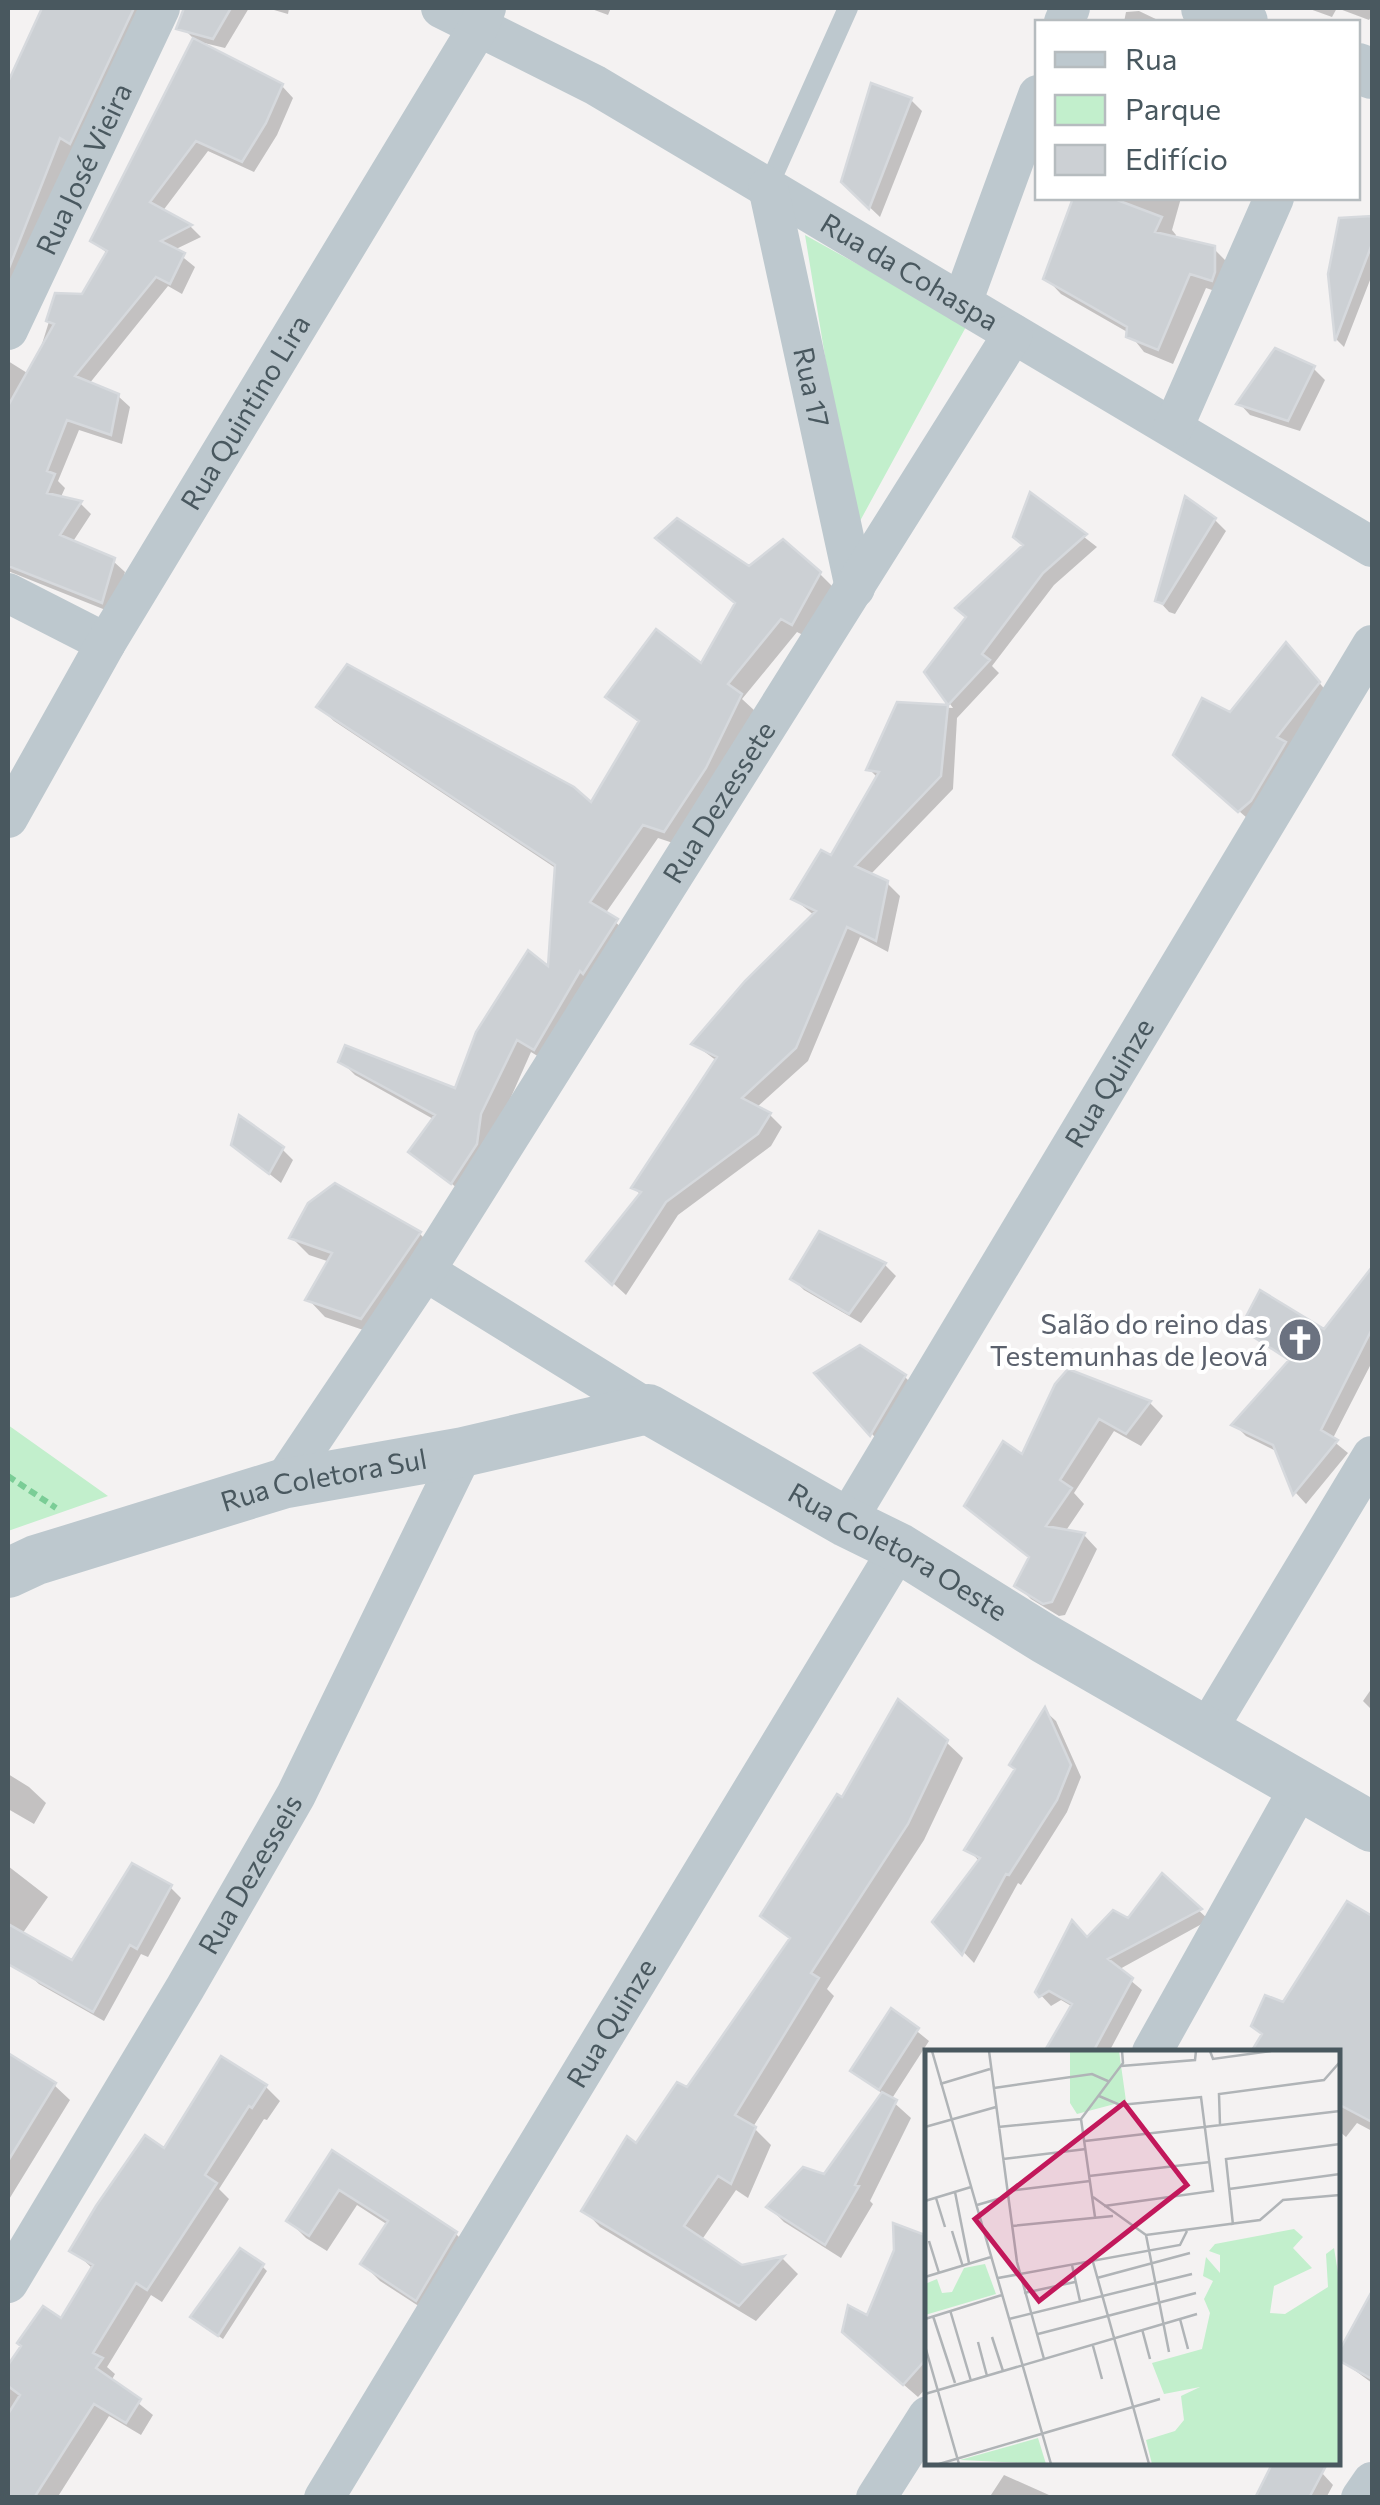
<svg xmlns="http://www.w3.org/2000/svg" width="1380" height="2505" font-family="Commissioner,sans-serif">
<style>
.green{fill:#c2efcc}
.shadow{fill:#0003}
.building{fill:#ccd0d4;stroke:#d6d9dd;stroke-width:2.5}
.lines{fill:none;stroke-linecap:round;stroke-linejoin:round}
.path{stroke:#7acd96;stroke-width:6;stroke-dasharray:8 5;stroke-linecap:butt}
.service{stroke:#bdc8ce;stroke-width:20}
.minor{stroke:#bdc8ce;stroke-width:40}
.tertiary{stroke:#bdc8ce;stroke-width:50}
.labels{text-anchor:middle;stroke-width:8;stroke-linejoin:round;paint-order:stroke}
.street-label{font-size:28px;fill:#49585f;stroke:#fff}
.worship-label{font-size:28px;fill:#5b616d;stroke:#fff;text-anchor:end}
.inset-road{fill:none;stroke:#b0b4b7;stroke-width:2.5}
.view{fill:#c2185b;fill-opacity:0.15;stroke:#c2185b;stroke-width:5}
.inset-edge{fill:none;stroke:#49585f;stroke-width:5}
</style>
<rect width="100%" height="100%" fill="#f4f2f2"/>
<!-- green -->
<path class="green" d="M805 235 967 325 854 532Z
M8 1425 108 1496 8 1531Z"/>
<!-- shadow -->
<path class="shadow" d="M44 8H151L8 312V89Z
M192 8H249L225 48 200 42 282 86 293 98 277 135 254 172 208 151 162 212 191 227 201 237 174 250 195 267 182 294 168 286 89 384 118 396 130 407 122 444 79 430 58 481 65 488 60 499 80 503 91 514 72 543 113 561 125 572 113 613 8 571V483L14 470 8 467V432L18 409 8 405V361L32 376 57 296H84L108 254 93 241 195 40 185 30Z
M267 8H289L288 14Z
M589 8H611L608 15Z
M1307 8H1372V15L1369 20 1337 8 1332 17Z
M1139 11 1162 22H1124L1126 12Z
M911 100 922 111 880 217 843 182Z
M1076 198H1181L1172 230 1176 235 1174 239 1213 248 1229 264 1227 295 1206 288 1173 364 1144 352 1129 333 1061 294 1046 278Z
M1372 219V275L1344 347 1337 340 1331 274 1341 221Z
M1276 352 1314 369 1325 380 1300 431 1250 415 1240 404Z
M1031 496 1097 547 1054 585 992 666 999 673 957 718 953 789 870 875 887 883 900 896 888 952 860 937 808 1061 756 1108 770 1115 782 1127 771 1146 678 1215 626 1295 602 1273 641 1195 634 1188 717 1061 694 1044 815 916 794 899 832 858 878 778 869 769 899 705 953 708 927 672 1026 546Z
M1215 520 1226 531 1175 614 1169 612 1158 600Z
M749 570 820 574 834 588 807 637 797 632 742 699 755 711 679 845 658 838 605 914 631 935 549 1063 531 1052 467 1196 412 1152 435 1120 355 1075 341 1061 456 1091 551 971 557 869 334 721 319 707 591 806 641 724 608 697 702 667 737 605Z
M1301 661 1333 699 1255 825 1192 770 1231 715Z
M233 1145 282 1149 293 1160 281 1183Z
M335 1186 420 1234 437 1251 378 1335 325 1317 309 1300 330 1262 309 1255 292 1238Z
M820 1234 885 1265 896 1276 861 1323 804 1290 793 1279Z
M1372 1271V1362L1332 1440 1348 1453 1306 1504 1296 1493 1278 1452 1246 1436 1235 1425 1290 1362 1243 1327 1324 1333Z
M860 1348 905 1377 916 1388 882 1445 818 1374Z
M1057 1385 1150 1403 1163 1416 1141 1446 1114 1431 1074 1493 1084 1504 1065 1532 1084 1535 1097 1549 1065 1615 1059 1616 1031 1599 1017 1585 1031 1559 967 1506 1023 1458Z
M1372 1688V1710L1363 1701Z
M1045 1711 1056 1721 1081 1777 1067 1812 1021 1885 1018 1883 974 1963 935 1922 980 1862 968 1849 1017 1770Z
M946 1742 963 1758 924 1840 827 1989 834 1996 753 2127 771 2145 748 2198 736 2190 701 2241 742 2268 783 2259 798 2274 756 2321 600 2227 584 2210 688 2091 791 1940 764 1916 844 1800Z
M8 1774 29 1787 46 1803 34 1824 8 1809Z
M8 1866 48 1897 13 1947 8 1943Z
M1162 1876 1209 1920 1118 1970 1142 1990 1109 2052H1047L1073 2007 1061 2000 1051 2006 1038 1992 1088 1940 1129 1922Z
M170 1887 181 1898 148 1957 141 1954 104 2021 39 1984 28 1974 72 1963Z
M1348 1905 1372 1919V2131L1357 2123 1346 2137 1338 2130V2052H1254L1264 2036 1254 2026 1284 2005Z
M892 2011 929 2041 891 2100 911 2118 870 2201 873 2204 841 2258 784 2222 769 2207 825 2177 883 2094 853 2071Z
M8 2056 54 2085 70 2100 8 2201Z
M266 2087 280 2101 267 2120 264 2119 219 2189 229 2199 162 2302 151 2295 107 2367 115 2374 111 2381 153 2415 141 2435 109 2416 57 2498H8V2369L44 2309 62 2321 93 2269 73 2250 165 2152Z
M332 2154 456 2234 473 2251 434 2316 380 2281 363 2264 388 2225 357 2205 327 2251 306 2238 289 2221Z
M928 2230V2386L918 2397 859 2346 868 2319Z
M262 2266 267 2271 223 2339 198 2322Z
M1368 2303 1372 2305V2383L1338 2358Z
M1322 2473 1333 2485 1326 2498H1257Z
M1004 2475 1049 2495 1052 2498H989Z"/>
<!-- building -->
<path class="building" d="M42 8H134L70 144 60 138 9 268 8 82Z
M184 8H231L213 39 176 29Z
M193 38 283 84 266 123 242 162 196 141 150 202 192 225 161 241 185 253 170 284 156 277 75 376 119 394 111 435 67 420 47 471 55 474 47 493 82 501 60 535 115 558 102 603 8 566V406L54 324 46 321 55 293 82 294 107 251 90 241Z
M871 83 912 98 869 209 841 182Z
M1073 198H1112L1162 217 1155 232 1215 246V272L1212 281 1190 274 1158 350 1126 337 1127 327 1043 279Z
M1372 216V244L1335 341 1328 274 1339 218Z
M1275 348 1315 366 1288 421 1236 404Z
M1030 492 1087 534 1043 573 982 654 990 660 948 705 924 672 966 617 955 608 1023 545 1013 537Z
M1185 496 1216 518 1163 604 1155 601Z
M677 518 749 566 783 539 821 572 792 625 781 619 728 684 742 694 706 768 664 832 643 825 590 902 618 919 583 974 580 971 534 1050 517 1040 481 1114 477 1144 451 1184 408 1152 435 1115 338 1062 345 1045 455 1088 476 1032 528 950 548 966 555 865 316 707 347 664 574 787 591 802 639 721 605 697 656 629 701 663 735 603 655 538Z
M1286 642 1320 682 1277 737 1286 742 1251 801 1238 812 1173 755 1202 698 1230 712Z
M897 702 948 705 941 776 855 866 888 881 876 941 847 927 796 1048 742 1098 771 1113 758 1134 666 1202 612 1285 586 1261 641 1192 631 1188 717 1057 691 1044 745 981 816 911 791 899 821 850 831 855 879 772 866 770Z
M239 1115 284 1147 269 1174 231 1145Z
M335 1183 421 1232 361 1319 305 1300 332 1253 289 1238 308 1203Z
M819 1231 886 1263 849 1314 790 1279Z
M1372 1267V1329L1321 1430 1338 1440 1293 1495 1273 1445 1231 1425 1289 1360 1240 1328 1260 1290 1324 1329Z
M860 1345 906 1375 870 1436 814 1373Z
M1068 1369 1151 1401 1126 1434 1099 1419 1060 1480 1072 1488 1046 1526 1085 1533 1052 1602 1043 1604 1014 1586 1029 1557 964 1506 1003 1441 1022 1454 1055 1384Z
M898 1699 948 1740 908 1824 811 1973 819 1978 735 2115 756 2127 731 2184 718 2176 684 2226 742 2265 784 2256 739 2306 581 2211 627 2136 636 2143 677 2082 687 2087 790 1938 760 1916 837 1794 842 1797Z
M1045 1707 1071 1765 1057 1800 1009 1875 1006 1874 962 1955 932 1922 980 1858 964 1850 1015 1769 1009 1765Z
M132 1863 172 1885 137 1949 130 1945 93 2012 8 1964V1924L72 1960Z
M1162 1873 1202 1909 1108 1959 1133 1978 1093 2052H1044L1072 2004 1049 1991 1039 1997 1035 1992 1072 1920 1087 1937 1113 1910 1128 1918Z
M1347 1901 1372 1916V2122L1338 2104V2052H1251L1262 2034 1251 2026 1265 1995 1283 2002Z
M891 2008 919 2028 879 2090 850 2071Z
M8 2053 56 2083 8 2161Z
M221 2056 267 2085 252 2108 249 2106 205 2175 217 2183 147 2290 136 2283 93 2353 103 2358 96 2368 141 2399 126 2423 94 2404 34 2498H8V2414L20 2395 8 2386V2365L21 2346 17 2343 43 2306 61 2318 93 2265 69 2251 96 2206 145 2135 164 2148Z
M882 2092 897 2100 855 2185 859 2186 825 2245 766 2207 803 2167 824 2174Z
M332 2150 457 2232 416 2301 360 2264 388 2221 339 2190 309 2236 286 2221Z
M893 2223 928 2236V2357L903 2385 842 2332 848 2305 867 2315 894 2250Z
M240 2248 264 2264 218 2336 190 2317Z
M1372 2291V2379L1338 2360V2353Z
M1273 2462H1328L1309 2498H1255Z"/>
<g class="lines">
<!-- path -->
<path class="path" d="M8 1476 56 1508"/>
<!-- service -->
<path class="service" d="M768 187 848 8"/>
<!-- minor -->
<g class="minor">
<path id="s1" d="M441 8 595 85 1372 547"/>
<path d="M1064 22 1070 8"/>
<path id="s2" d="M768 187 855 588"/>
<path d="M962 303 1038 95"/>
<path id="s3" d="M8 330 160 8"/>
<path d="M1173 428 1274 198"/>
<path d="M8 593 106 643"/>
<path id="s4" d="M8 818 106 643 479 26 486 8"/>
<path d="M425 1271 648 1409"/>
<path id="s5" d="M282 1484 425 1271 1013 334"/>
<path id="s6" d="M846 1522 1372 645"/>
<path d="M1207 1730 1372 1456"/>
<path d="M1152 2052 1301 1785"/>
<path id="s7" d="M8 2283 185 1988 296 1795 463 1452"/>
<path id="s8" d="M324 2498 899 1548"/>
<path d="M876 2498 928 2416"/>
<path d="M1361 2498 1372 2482"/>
</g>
<!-- tertiary -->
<g class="tertiary">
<path d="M1206 8 1243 22"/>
<path d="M1358 68 1372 74"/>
<path id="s9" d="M8 1573 36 1560 282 1484 463 1452 648 1409 846 1522 899 1548 1045 1639 1372 1827"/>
</g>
</g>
<!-- icons -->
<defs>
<symbol id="church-disc" viewBox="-11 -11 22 22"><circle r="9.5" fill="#6b7280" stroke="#fff"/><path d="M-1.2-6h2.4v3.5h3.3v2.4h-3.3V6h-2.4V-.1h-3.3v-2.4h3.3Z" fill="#fff"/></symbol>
</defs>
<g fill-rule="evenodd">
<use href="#church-disc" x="1275" y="1315" width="50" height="50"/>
</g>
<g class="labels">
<!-- street labels -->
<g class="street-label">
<text dy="10" stroke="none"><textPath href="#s3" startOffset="178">Rua José Vieira</textPath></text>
<text dy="10" stroke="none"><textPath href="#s1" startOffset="538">Rua da Cohaspa</textPath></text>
<text dy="10" stroke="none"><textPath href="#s2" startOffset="205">Rua 17</textPath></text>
<text dy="10" stroke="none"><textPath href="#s4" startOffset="470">Rua Quintino Lira</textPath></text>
<text dy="10" stroke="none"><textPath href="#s5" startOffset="810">Rua Dezessete</textPath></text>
<text dy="10" stroke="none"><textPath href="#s6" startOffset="512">Rua Quinze</textPath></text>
<text dy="10" stroke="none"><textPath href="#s9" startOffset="330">Rua Coletora Sul</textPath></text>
<text dy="10" stroke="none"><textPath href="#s9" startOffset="950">Rua Coletora Oeste</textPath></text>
<text dy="10" stroke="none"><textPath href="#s7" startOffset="475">Rua Dezesseis</textPath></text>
<text dy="10" stroke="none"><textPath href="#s8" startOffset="555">Rua Quinze</textPath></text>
</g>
<!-- worship labels -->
<g class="worship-label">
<text x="1268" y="1334">Salão do reino das<tspan x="1268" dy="32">Testemunhas de Jeová</tspan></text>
</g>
</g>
<!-- overview -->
<g transform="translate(925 2050)">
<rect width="415" height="415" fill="#f4f2f2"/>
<path d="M145 1H194L201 51 152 64 145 53ZM369 179 378 187 368 198 387 218 349 236 345 263 360 264 403 237 401 204 409 198 415 235V414H227L221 390 250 381 259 370 256 346 275 337 239 344 227 313 277 299 285 263 279 249 288 231 278 226 281 207 295 223V205L284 201 290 194ZM60 214 71 244 0 265V234L12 229 17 243 27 242 39 218ZM113 388 121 414 35 410Z" fill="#c2efcc"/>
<path class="inset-road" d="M7 1 126 414M64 1 92 212 119 309M285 1 288 9 346 1M196 16 270 10 271 1M15 34 65 19M69 38 167 24 185 32M174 46 195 55 276 47 288 141 179 156M295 75 294 44 399 30 414 13M0 77 71 57M73 77 156 69M160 91 415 61M78 109 161 99M164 126 285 112M304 139 415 124M82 141 165 131M30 142 44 213M168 147 221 185 335 170 358 150 415 145M11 148 20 177M0 151 46 137M415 153V208M52 155 83 146M170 167 156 69 198 13 197 1M308 175 301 109 415 94M87 176 188 166M27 181 38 217M221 185 244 302M4 191 14 223M168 212 224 414M147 215 155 251M0 227 66 207M73 228 255 195 262 181M172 228 265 203M99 243 150 232M25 260 46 331M8 266 30 333M0 269 77 245M84 269 267 224M255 269 263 299M217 279 225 309M113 284 271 243M67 287 78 321M53 292 62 326M0 296 34 414M168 296 177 329M0 344 272 264M14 414 235 349"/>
<path class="view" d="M199 53 262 135 114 251 50 169Z"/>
<rect width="415" height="415" class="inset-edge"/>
</g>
<!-- border -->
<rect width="1380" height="2505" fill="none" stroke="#49585f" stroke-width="20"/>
<!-- legend -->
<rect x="1035" y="20" width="325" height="180" fill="#ffffff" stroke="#b6bcbf" stroke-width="2.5"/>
<rect x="1055" y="52" width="50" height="15" fill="#bdc8ce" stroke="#b6bcbf" stroke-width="2.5"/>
<text x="1125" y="70" font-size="30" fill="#49585f">Rua</text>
<rect x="1055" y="95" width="50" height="30" fill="#c2efcc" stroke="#b6bcbf" stroke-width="2.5"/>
<text x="1125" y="120" font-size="30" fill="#49585f">Parque</text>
<rect x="1055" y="145" width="50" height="30" fill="#ccd0d4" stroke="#b6bcbf" stroke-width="2.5"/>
<text x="1125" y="170" font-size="30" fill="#49585f">Edifício</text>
</svg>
